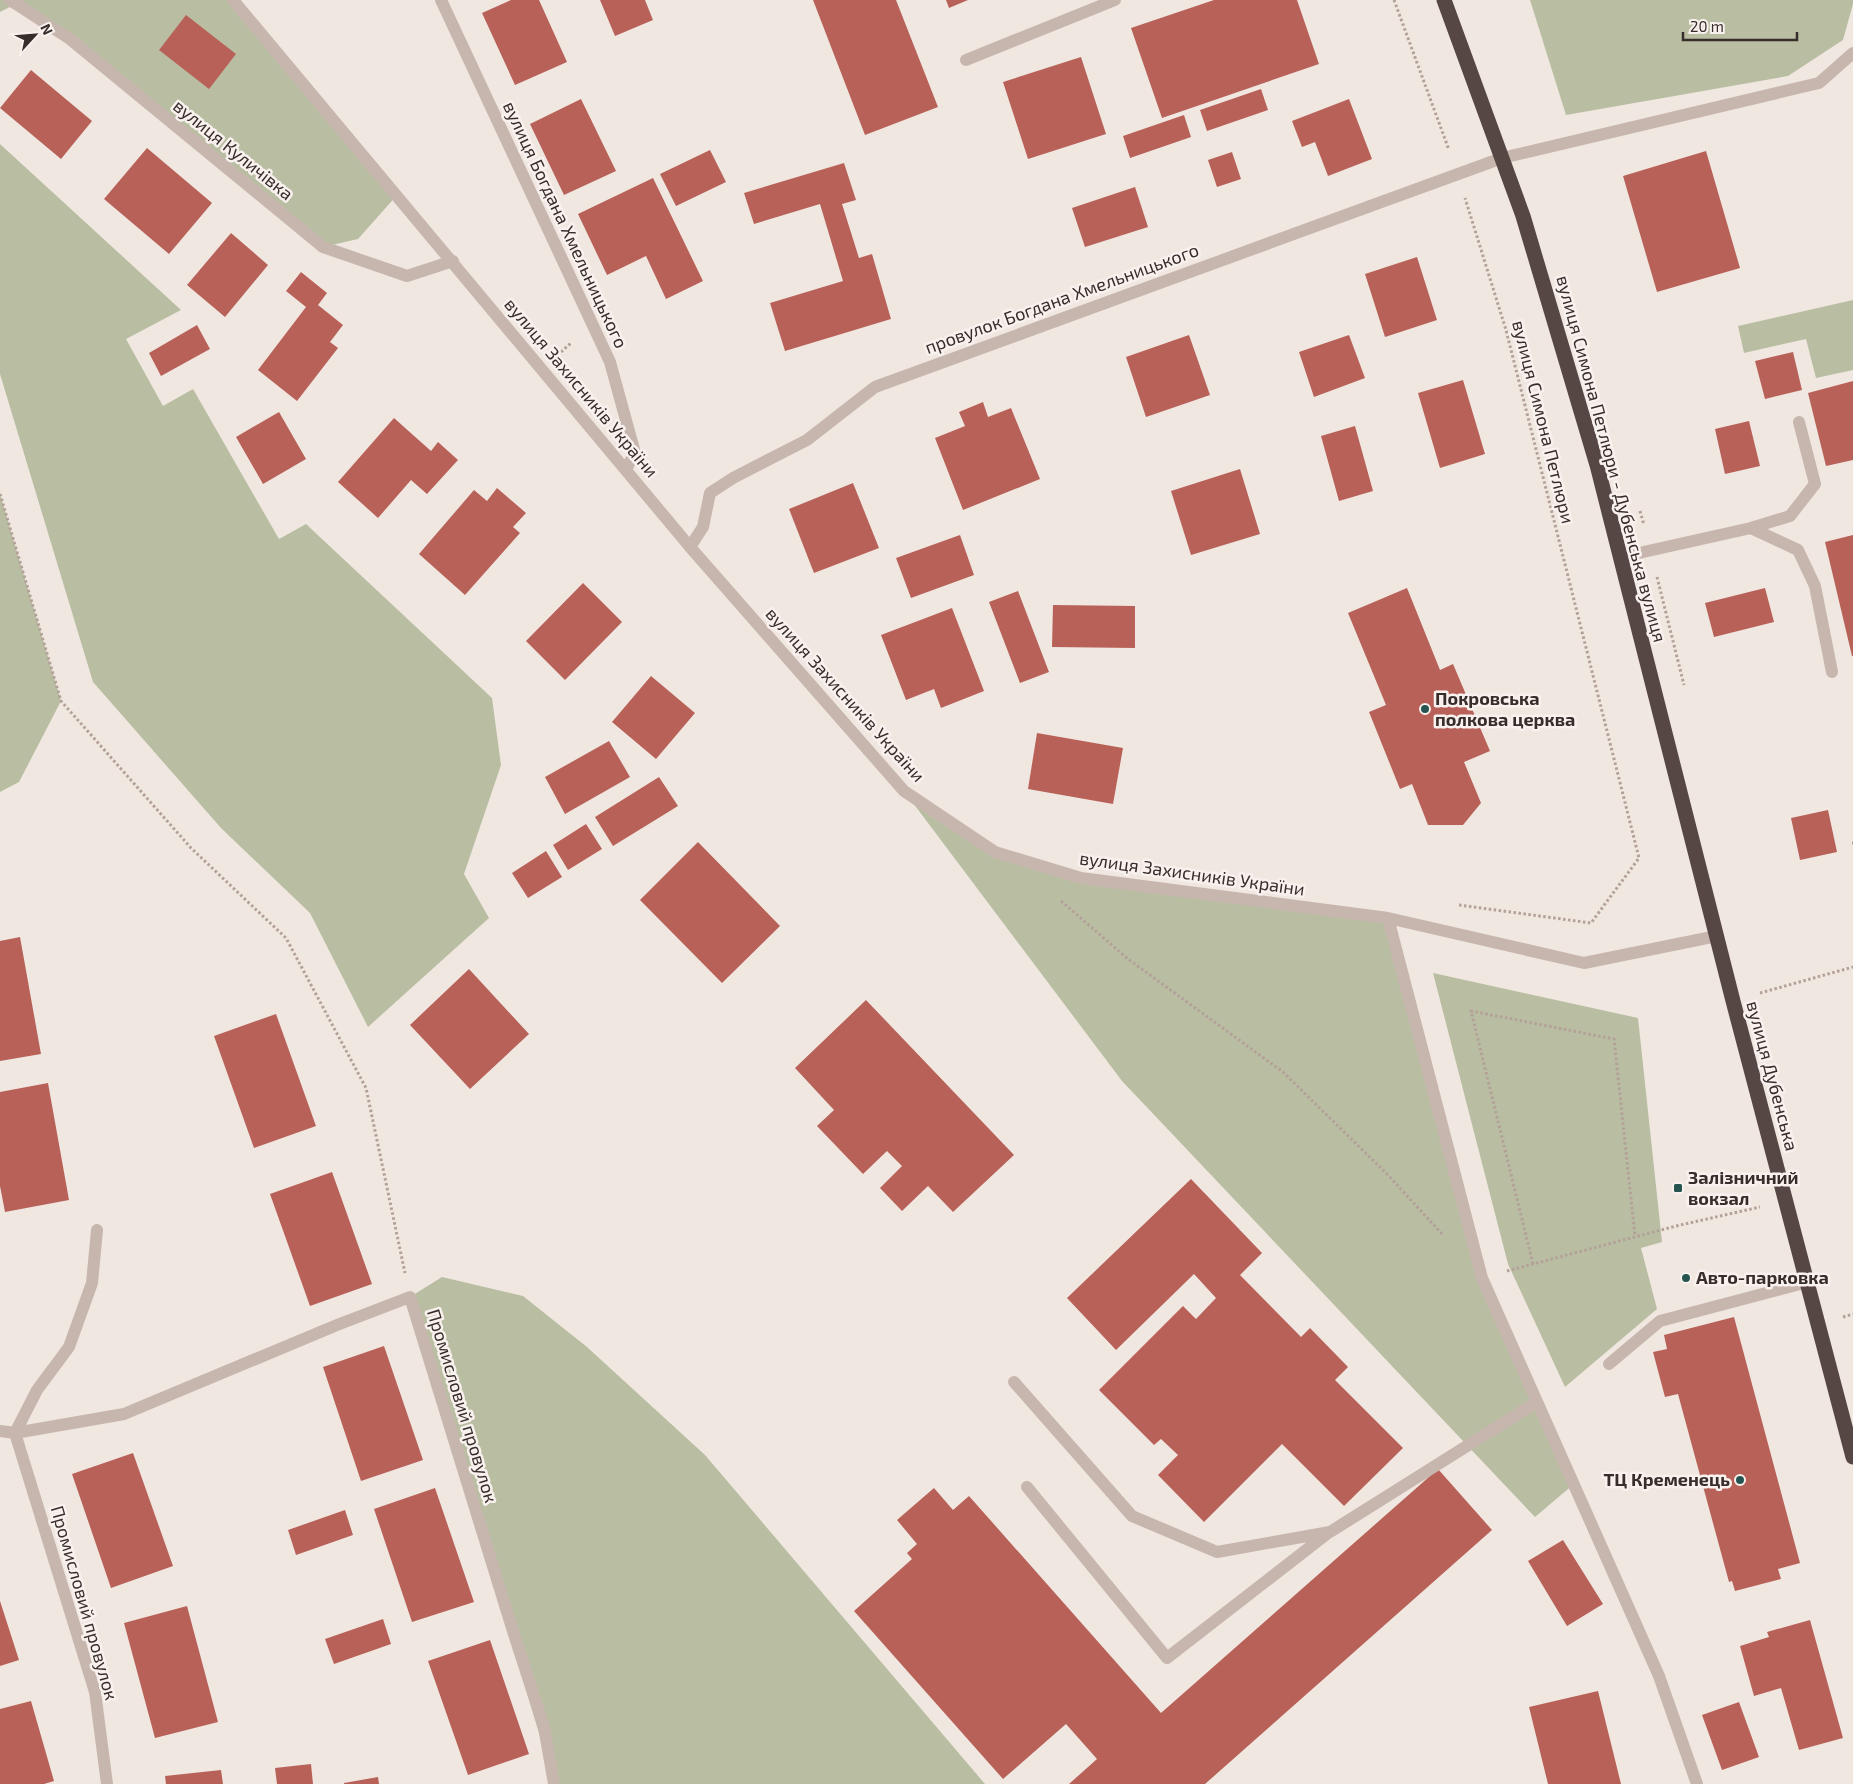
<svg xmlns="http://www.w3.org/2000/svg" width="1853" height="1784" font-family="'Exo 2',sans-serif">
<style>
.green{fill:#b9bea2}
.building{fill:#b86158}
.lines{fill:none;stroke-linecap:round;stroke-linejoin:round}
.path{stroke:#b3a098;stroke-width:3;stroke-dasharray:2.5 2.5;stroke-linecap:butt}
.minor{stroke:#c7b6ae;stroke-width:12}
.highway{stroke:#574744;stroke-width:15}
.poi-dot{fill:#265450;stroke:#f8f1ed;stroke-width:2}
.labels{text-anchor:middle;stroke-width:5;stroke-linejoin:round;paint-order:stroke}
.street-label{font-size:18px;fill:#372d2b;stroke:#f8f1ed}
.poi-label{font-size:18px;font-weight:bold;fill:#372d2b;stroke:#f8f1ed;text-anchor:start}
</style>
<rect width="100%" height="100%" fill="#f0e7e1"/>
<!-- green -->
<path class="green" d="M0 0H233L398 194 358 239 323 247 70 39 10 7 0 12Z
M1530 0H1853V4L1843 40 1788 76 1566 115Z
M0 144 181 310 126 339 163 406 193 389 279 539 306 524 492 698 501 765 464 874 489 918 368 1027 310 913 221 828 93 682 0 374Z
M1853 300V370L1816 378 1806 339 1744 353 1738 326Z
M0 494 61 701 19 782 0 792Z
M904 791 995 852 1081 878 1388 918 1482 1278 1574 1484 1535 1517 1122 1081Z
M1433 973 1638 1018 1662 1242 1641 1248 1657 1309 1565 1387 1508 1264Z
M442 1277 523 1296 587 1347 705 1455 985 1784H554L410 1297Z"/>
<!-- building -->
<path class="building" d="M511 0H539L567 62 515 85 482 13Z
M600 0H645L653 20 615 36Z
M813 0H896L938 107 865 135Z
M946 0H968L949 8Z
M1214 0H1297L1319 64 1162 118 1131 28Z
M186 15 236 54 209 89 159 50Z
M1081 57 1106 134 1028 159 1003 82Z
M31 70 92 121 61 159 0 108Z
M1261 89 1268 110 1207 131 1200 110Z
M581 99 616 171 564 195 530 124Z
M1349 99 1372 159 1328 176 1315 142 1302 147 1292 121Z
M1184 115 1191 137 1130 158 1123 136Z
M147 148 212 203 169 254 104 199Z
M710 150 726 182 676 206 660 174Z
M1706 151 1740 268 1657 292 1623 176Z
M1232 152 1241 179 1217 187 1208 160Z
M844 163 856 200 842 204 859 258 872 254 891 319 785 351 770 303 843 281 820 204 754 224 744 193Z
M653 178 703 281 666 299 646 256 607 275 578 214Z
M1135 187 1148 227 1085 247 1072 208Z
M231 233 268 265 225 317 187 285Z
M1417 257 1437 320 1385 337 1365 274Z
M301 272 327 293 318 305 343 325 330 342 338 348 297 401 258 370 306 307 286 291Z
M197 325 210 349 161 376 149 353Z
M1189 335 1210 395 1146 417 1126 357Z
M1349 335 1365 378 1314 397 1299 352Z
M1793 352 1802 390 1765 399 1755 361Z
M1463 380 1485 454 1440 468 1418 393Z
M1853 381V460L1826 466 1808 393Z
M983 402 988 417 1011 408 1040 479 963 510 935 438 965 426 959 412Z
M279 412 306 459 263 484 236 437Z
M394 418 431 451 438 442 458 460 427 494 411 480 378 518 338 482Z
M1749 421 1760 466 1725 474 1715 429Z
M1355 426 1373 491 1339 501 1321 436Z
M1240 469 1260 534 1191 555 1171 491Z
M853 483 879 548 814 573 789 509Z
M497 488 526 513 513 527 520 533 465 595 419 554 474 490 487 501Z
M960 535 974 575 911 598 896 558Z
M1853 535V656H1852L1825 542Z
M583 583 622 622 565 680 526 641Z
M1407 588 1440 670 1453 664 1490 751 1464 762 1481 803 1463 825H1428L1412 784 1400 789 1369 712 1386 705 1348 613Z
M1765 588 1774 622 1714 637 1705 603Z
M1018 591 1049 672 1020 683 989 602Z
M1053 605 1135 606V648L1052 647Z
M952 608 984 691 941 708 934 689 906 700 881 635Z
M651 676 695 713 656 759 612 722Z
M1037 733 1123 748 1113 804 1028 789Z
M609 741 630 777 565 814 545 777Z
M659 777 678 806 613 846 595 817Z
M1828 810 1837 852 1800 860 1791 818Z
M586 824 602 849 568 870 553 845Z
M698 842 780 926 722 983 640 900Z
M546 851 562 877 528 898 512 873Z
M20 937 41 1054 0 1061V941Z
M469 969 529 1034 470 1089 410 1025Z
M866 1000 1014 1155 953 1212 928 1186 902 1211 880 1188 902 1166 887 1151 863 1174 817 1126 834 1110 795 1068Z
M276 1014 316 1126 254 1148 214 1036Z
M48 1083 69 1200 5 1212 0 1186V1092Z
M332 1172 372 1284 310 1306 270 1194Z
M1191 1179 1262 1253 1240 1275 1301 1337 1310 1328 1348 1367 1335 1380 1403 1448 1344 1506 1282 1444 1204 1522 1158 1475 1178 1455 1161 1439 1154 1445 1099 1390 1183 1306 1196 1319 1216 1298 1194 1274 1116 1350 1067 1298Z
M1734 1317 1800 1563 1778 1569 1781 1579 1735 1591 1732 1581 1729 1582 1678 1394 1665 1397 1653 1352 1667 1349 1664 1335Z
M384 1346 423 1460 361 1481 323 1367Z
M133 1453 173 1566 111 1588 72 1474Z
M1438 1469 1492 1530 1205 1784H1069L1097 1759 1066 1724 1003 1779 854 1611 912 1559 907 1553 917 1544 897 1520 934 1488 953 1510 969 1496 1161 1713Z
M435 1488 474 1602 412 1622 374 1509Z
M345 1510 353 1535 296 1555 288 1530Z
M1563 1540 1603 1604 1567 1626 1528 1561Z
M0 1601 19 1660 0 1666Z
M187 1606 218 1722 155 1738 124 1623Z
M383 1619 391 1644 334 1664 325 1639Z
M1810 1620 1843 1738 1799 1750 1781 1688 1754 1696 1740 1646 1769 1637 1767 1632Z
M490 1640 529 1754 468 1775 428 1661Z
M1598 1691 1621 1784H1548L1529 1707Z
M31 1701 54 1781 44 1784H0V1709Z
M1739 1702 1759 1757 1722 1770 1702 1715Z
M311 1764 313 1784H277L275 1768Z
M221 1770 223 1784H166L165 1776Z
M378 1777 379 1784H344V1783Z"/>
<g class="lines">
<!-- path -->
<path class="path" d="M1394 0 1449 150
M561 352 571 343
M0 494 61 701 191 848 286 938 366 1088 405 1273
M1640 511 1644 525
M1657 577 1684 685
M1852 843H1853
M1061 901 1128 959 1283 1072 1387 1174 1443 1235
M1459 905 1591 923 1639 858 1506 330 1465 198
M1760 993 1853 967
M1533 1264 1471 1011 1614 1039 1635 1236
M1507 1271 1676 1226 1760 1207
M1843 1317 1853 1314"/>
<!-- minor -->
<path class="minor" d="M10 0 70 39 323 247 407 276 453 261
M233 0 690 547 904 791 995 852 1081 878 1388 918 1584 963 1717 936
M441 0 610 362 635 453 626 469
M966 60 1115 0
M1751 528 1798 550 1815 586 1832 672
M690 547 703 527 710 493 733 478 807 440 875 387 1502 158 1819 83 1853 53
M1621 557 1751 528 1790 516 1815 484 1799 422
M1388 918 1482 1278 1659 1676 1697 1784
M1609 1364 1660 1321 1808 1282
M1014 1382 1132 1516 1217 1552 1330 1532 1537 1402
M0 1431 15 1433 124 1414 337 1325 410 1297 512 1628 544 1727 554 1784
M15 1433 95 1692 107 1784
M15 1433 37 1390 69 1347 92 1283 97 1230
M1027 1487 1167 1658 1328 1533"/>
<!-- highway -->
<path class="highway" d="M1444 0 1523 216 1597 465 1733 1001 1853 1457"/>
</g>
<!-- markers -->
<g class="poi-dot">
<circle cx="1425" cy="709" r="5"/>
<rect x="1673" y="1183" width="10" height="10" rx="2.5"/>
<circle cx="1686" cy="1278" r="5"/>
<circle cx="1740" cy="1480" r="5"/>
</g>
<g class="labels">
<!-- street labels -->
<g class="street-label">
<text transform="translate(233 150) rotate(39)" y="6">вулиця Куличівка</text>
<text transform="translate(565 225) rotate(65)" y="6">вулиця Богдана Хмельницького</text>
<text transform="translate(1062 299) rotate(-20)" y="6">провулок Богдана Хмельницького</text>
<text transform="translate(581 388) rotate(50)" y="6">вулиця Захисників України</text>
<text transform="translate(1543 422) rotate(76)" y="6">вулиця Симона Петлюри</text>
<text transform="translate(1611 459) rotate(75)" y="6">вулиця Симона Петлюри - Дубенська вулиця</text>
<text transform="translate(845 695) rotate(48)" y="6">вулиця Захисників України</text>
<text transform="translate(1192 874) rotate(8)" y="6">вулиця Захисників України</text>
<text transform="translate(1772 1076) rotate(75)" y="6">вулиця Дубенська</text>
<text transform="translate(462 1406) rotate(73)" y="6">Промисловий провулок</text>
<text transform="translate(84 1603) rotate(74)" y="6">Промисловий провулок</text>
</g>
<!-- poi labels -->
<g class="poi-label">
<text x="1435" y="705">Покровська<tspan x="1435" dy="21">полкова церква</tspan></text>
<text x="1688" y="1184">Залізничний<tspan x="1688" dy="21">вокзал</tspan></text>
<text x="1696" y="1284">Авто-парковка</text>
<text x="1730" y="1486" text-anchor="end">ТЦ Кременець</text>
</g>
</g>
<!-- north arrow -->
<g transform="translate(35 35) rotate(64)" stroke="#f8f1ed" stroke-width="4" paint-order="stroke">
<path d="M0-4L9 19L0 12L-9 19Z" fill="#372d2b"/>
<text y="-8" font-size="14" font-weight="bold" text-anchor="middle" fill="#372d2b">N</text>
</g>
<!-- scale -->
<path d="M1683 32v8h114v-8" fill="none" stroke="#372d2b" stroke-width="2.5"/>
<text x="1690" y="32" font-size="15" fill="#372d2b" stroke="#f8f1ed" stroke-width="4" paint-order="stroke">20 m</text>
</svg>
